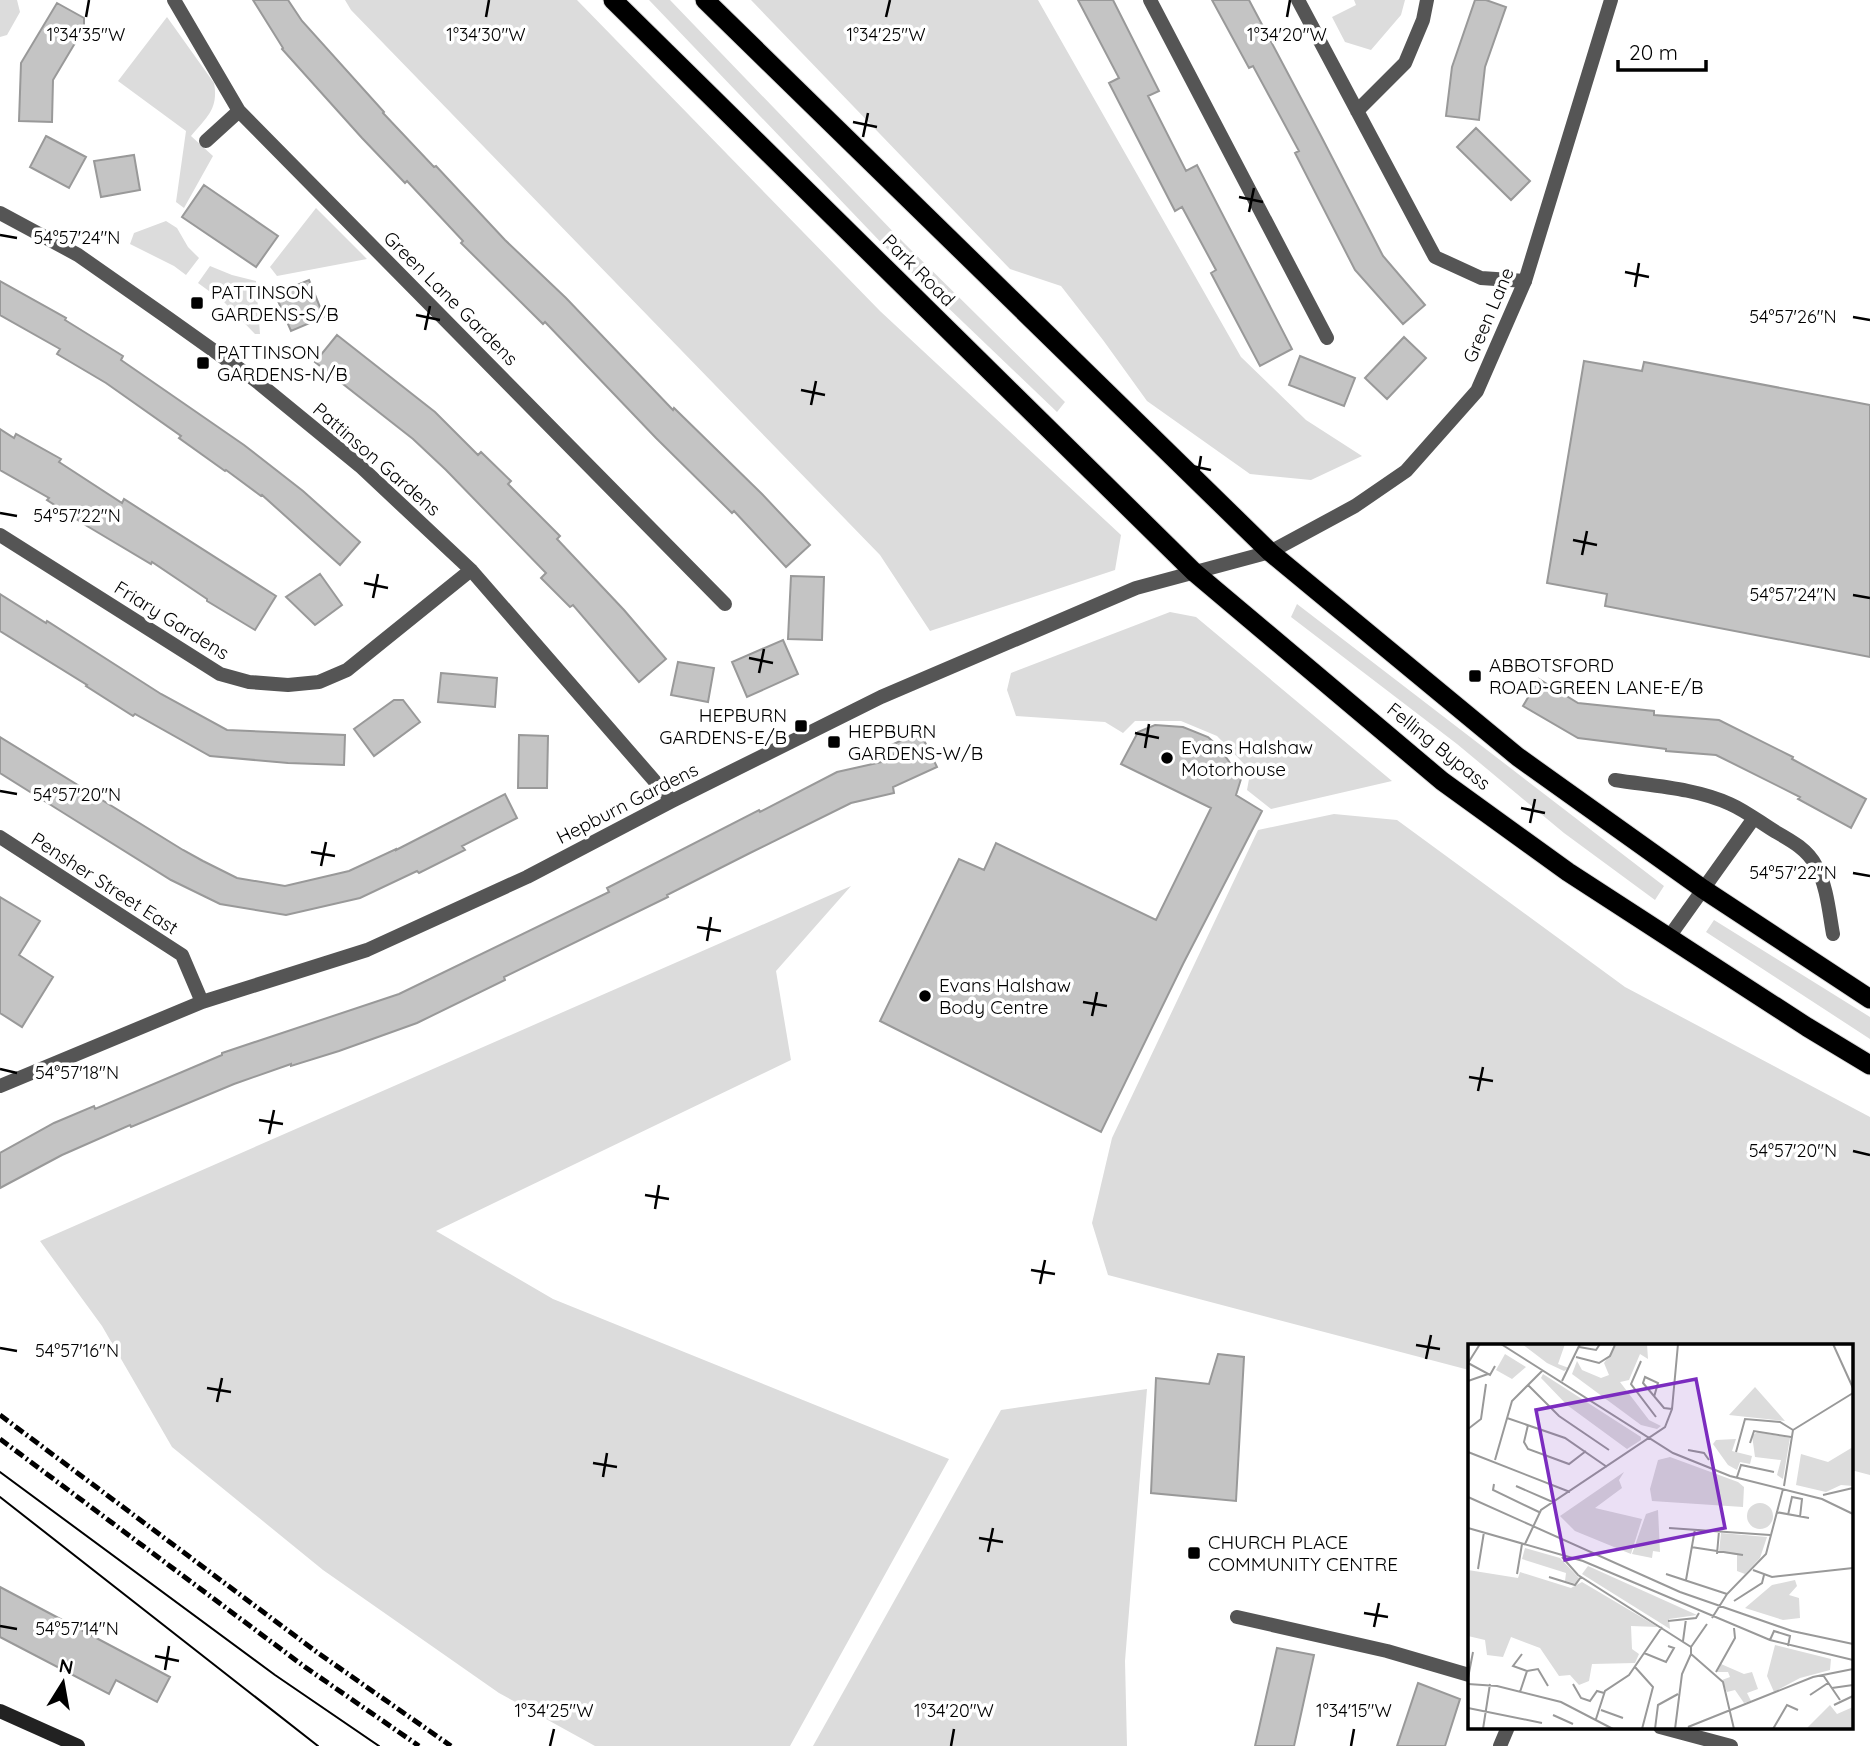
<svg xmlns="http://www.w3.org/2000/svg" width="1870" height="1746" font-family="Quicksand,sans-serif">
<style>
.green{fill:#dcdcdc}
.building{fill:#c4c4c4;stroke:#999;stroke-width:2}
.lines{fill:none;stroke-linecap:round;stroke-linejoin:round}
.trunk-casing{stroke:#dbdbdb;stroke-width:21}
.minor{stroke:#555;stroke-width:14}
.tertiary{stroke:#555;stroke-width:14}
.secondary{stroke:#222;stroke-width:14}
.trunk{stroke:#000;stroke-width:19}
.tram{stroke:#000;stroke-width:2}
.rail{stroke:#000;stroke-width:5;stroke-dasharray:10 3.5 2 3.5;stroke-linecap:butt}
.ticks{fill:none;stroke:#000;stroke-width:2.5}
.poi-dot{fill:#000;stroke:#fff;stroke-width:2.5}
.labels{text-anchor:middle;stroke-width:7;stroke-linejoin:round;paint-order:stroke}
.street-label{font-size:19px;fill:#000;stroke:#fff}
.poi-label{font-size:19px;fill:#000;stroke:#fff;text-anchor:start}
.inset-road{fill:none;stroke:#999;stroke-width:2}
.view{fill:#7b2cbf;fill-opacity:0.15;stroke:#7b2cbf;stroke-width:3.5}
.inset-edge{fill:none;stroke:#000;stroke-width:3.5}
.ticks-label{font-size:18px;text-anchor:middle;fill:#000;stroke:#fff;stroke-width:7;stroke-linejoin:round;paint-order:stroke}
</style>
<rect width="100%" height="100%" fill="#fff"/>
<!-- green -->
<path class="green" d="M0 0H17L20 12 7 35 0 37Z
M345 0H577L880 311 1121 535 1115 570 930 631 880 555 351 10Z
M649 0H670L903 242 1065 402 1057 412 892 254Z
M751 0H1038L1241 357 1306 420 1362 456 1311 480 1250 474 1147 401 1103 340 1061 286 1010 269Z
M1354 0H1405L1401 15 1371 50 1345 42 1332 17 1356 5Z
M167 17 214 83C219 109 206 118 191 136L213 156 184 208 176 202 186 131 118 81Z
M316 208 367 259 277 276 270 267Z
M166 221 177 228 188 247 199 258 186 275 174 266 130 244 134 233Z
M210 266 232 275 256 281 260 334H255L224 302 198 283Z
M1297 604 1664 886 1655 900 1564 833 1457 744 1291 617Z
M1170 612 1196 617 1392 781 1271 809 1247 790 1249 779 1245 765 1217 736 1181 721H1135L1123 733 1105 722 1016 716 1007 690 1011 673Z
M1334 814 1397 820 1625 987 1870 1117V1475L1851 1470V1345H1469V1370L1108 1275 1092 1223 1112 1138 1258 830Z
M851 886 776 971 791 1060 436 1231 553 1299 949 1459 790 1746H595L499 1693 323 1570 172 1447 102 1326 40 1241Z
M1714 920 1870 1017V1039L1706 932Z
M1147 1389 1125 1661 1127 1746H813L1001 1410Z"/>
<!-- building -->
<path class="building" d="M253 0H288L302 21 384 112 383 113 434 167 436 166 505 240 566 298 673 410 674 408 762 494 810 545 786 567 734 511 732 513 656 438 545 322 543 324 461 243 463 241 407 181 405 183 362 138 282 49 283 48Z
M1078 0H1113L1159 91 1148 96 1186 171 1197 165 1292 349 1260 366 1211 273 1216 270 1182 207 1175 211 1109 83 1119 78Z
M1212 0H1249L1321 136 1383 256 1425 305 1403 324 1355 270 1295 153 1299 151 1253 66 1249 68Z
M1475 0H1486L1506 7 1485 67 1479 120 1446 116 1452 67Z
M57 3 84 18V28L53 80 52 122 19 121 21 63Z
M1476 128 1530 181 1511 200 1457 147Z
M46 136 86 157 69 188 30 167Z
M134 155 140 190 101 197 94 161Z
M204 185 278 236 256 267 182 217Z
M309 280 324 317 291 331 275 294Z
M0 281 66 318 65 320 123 356 121 360 244 445 303 491 360 542 340 565 262 495 261 496 226 470 225 471 179 438 181 436 106 383 57 354 60 349 0 315Z
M337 335 435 412 478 455 481 452 511 481 508 484 560 536 557 539 624 610 666 659 639 682 573 605 570 607 541 578 546 573 446 470 413 439 315 362Z
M1404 337 1426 358 1387 399 1365 378Z
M1300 356 1355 378 1344 406 1289 385Z
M1584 361 1642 371 1644 362 1870 405V657L1605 606 1607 594 1547 583Z
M0 429 14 438 16 434 61 459 59 462 122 503 124 499 276 596 255 630 207 601V599L152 562 151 564 87 526 47 500 49 498 0 470Z
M320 574 342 605 315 625 286 597Z
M791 576 824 577 822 640 788 639Z
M0 594 46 623 47 621 161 694 227 730 345 735 344 765 288 763 210 756 135 714 133 716 86 686 87 685 0 631Z
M783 640 798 674 747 697 732 662Z
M678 662 714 668 708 702 671 695Z
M441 673 497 678 495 707 438 702Z
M1539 679 1578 703 1654 711V715L1719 720 1793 757 1792 759 1866 799 1851 828 1798 799 1800 797 1716 755 1666 751V749L1578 738 1523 706Z
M394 700H403L420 722 374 756 354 729Z
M1155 725 1183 727 1208 737 1219 747 1241 779 1236 795 1262 811 1183 964 1101 1132 880 1021 959 859 984 870 996 843 1156 920 1211 808 1121 764 1138 732Z
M920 732 937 767 893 787 894 793 851 803 750 853 667 895 668 897 504 977 505 980 417 1023 339 1051 291 1066V1064L234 1084 131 1127 130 1125 62 1155 0 1188V1153L54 1123 94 1106 95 1109 222 1055V1053L399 994 609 892 607 888 759 810 760 812 837 772 895 759 889 746Z
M519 735 548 736 547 788H518Z
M0 737 183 850 203 861 237 878 285 886 349 871 396 849V850L505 794 517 818 462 846 465 850 419 873 417 871 360 898 286 915 220 904 171 880 54 807 0 773Z
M0 897 40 921 19 955 53 977 22 1027 0 1013Z
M1218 1354 1244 1357 1236 1501 1151 1493 1156 1378 1209 1384Z
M0 1587 170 1677 157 1702 116 1680 109 1694 0 1637Z
M1277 1648 1314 1655 1294 1746H1255Z
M1418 1683 1460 1699 1445 1746H1397Z"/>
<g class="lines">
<defs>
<path id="trunk" d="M613 0 1194 572 1442 781 1568 872 1807 1027 1870 1065
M705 0 1270 552 1518 757 1703 889 1870 999"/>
</defs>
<!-- trunk casing -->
<use href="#trunk" class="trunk-casing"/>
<!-- minor -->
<path class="minor" d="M174 0 239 111 725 604
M1150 0 1327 338
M1298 0 1435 257 1481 278 1525 281
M1357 111 1405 63 1423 20 1427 0
M206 141 239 111
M0 213 78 255 168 318 255 380 360 466 471 570 672 801
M0 535 220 674 249 682 288 685 319 682 347 670 471 570
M1615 780C1653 786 1695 788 1730 804 1746 811 1761 823 1776 832 1792 841 1808 850 1816 866 1827 886 1829 912 1833 934
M0 837 182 955 202 1002
M1669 937 1754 818
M0 1086 202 1002 367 950 527 877 672 801 881 697 1136 588 1270 552
M1237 1617 1387 1651 1469 1675
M1660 1727 1731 1746
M1500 1746 1508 1727"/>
<!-- tertiary -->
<path class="tertiary" d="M1270 552 1355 506 1406 471 1477 391 1525 281 1611 0"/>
<!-- secondary -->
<path class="secondary" d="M0 1711 78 1746"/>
<!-- trunk -->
<use href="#trunk" class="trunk"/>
<!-- tram -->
<path class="tram" d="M0 1472 275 1675 379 1746
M0 1497 318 1746"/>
<!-- rail -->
<path class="rail" d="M0 1415 318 1653 451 1746
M0 1439 305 1667 419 1746"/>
</g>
<!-- ticks -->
<path class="ticks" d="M86 17 89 0M486 17 489 0M886 17 890 0M1287 17 1290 0M853 122 877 127M863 137 868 113M1239 197 1263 202M1249 212 1254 188M0 235 17 238M1625 272 1649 277M1635 287 1639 263M416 315 440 320M1853 317 1870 320M425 330 430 306M801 390 825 395M811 405 816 381M1187 465 1211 470M1197 480 1201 456M0 513 17 516M1573 540 1597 545M1582 555 1587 531M364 583 388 588M1853 595 1870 598M373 598 378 574M749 658 773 663M759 673 764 649M1135 733 1159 738M1145 748 1149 724M0 791 17 794M1521 808 1545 813M1530 823 1535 799M311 852 335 856M321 866 326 842M1853 873 1870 876M697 927 721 931M707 941 711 917M1083 1002 1107 1006M1092 1016 1097 992M0 1069 17 1073M1469 1077 1493 1081M1478 1091 1483 1067M259 1120 283 1124M269 1134 274 1110M1853 1151 1870 1155M645 1195 669 1199M655 1209 659 1185M1031 1270 1055 1274M1040 1284 1045 1260M1416 1345 1440 1349M0 1348 17 1351M1426 1359 1431 1335M207 1388 231 1392M217 1402 222 1378M593 1463 617 1467M603 1477 607 1453M979 1538 1003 1542M988 1552 993 1528M1364 1613 1388 1617M0 1626 17 1629M1374 1627 1379 1603M155 1656 179 1661M165 1670 169 1646M550 1746 554 1729M951 1746 954 1729M1351 1746 1354 1729"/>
<!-- markers -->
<g class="poi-dot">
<rect x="190" y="296" width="14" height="14" rx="3.5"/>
<rect x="196" y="356" width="14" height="14" rx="3.5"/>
<rect x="1468" y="669" width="14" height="14" rx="3.5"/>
<rect x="794" y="719" width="14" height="14" rx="3.5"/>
<rect x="827" y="735" width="14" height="14" rx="3.5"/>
<circle cx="1167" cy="758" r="7"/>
<circle cx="925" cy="996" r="7"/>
<rect x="1187" y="1546" width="14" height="14" rx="3.5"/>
</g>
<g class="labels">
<!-- street labels -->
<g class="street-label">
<text transform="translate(919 270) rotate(45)" y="7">Park Road</text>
<text transform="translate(451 298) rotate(45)" y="7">Green Lane Gardens</text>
<text transform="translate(1488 315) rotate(-67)" y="7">Green Lane</text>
<text transform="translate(377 459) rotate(41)" y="7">Pattinson Gardens</text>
<text transform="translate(172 620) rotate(32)" y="7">Friary Gardens</text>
<text transform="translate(1439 746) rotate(39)" y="7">Felling Bypass</text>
<text transform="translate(627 803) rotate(-27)" y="7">Hepburn Gardens</text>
<text transform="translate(105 883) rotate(33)" y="7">Pensher Street East</text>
</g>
<!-- poi labels -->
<g class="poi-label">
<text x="211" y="299">PATTINSON<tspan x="211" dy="22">GARDENS-S/B</tspan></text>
<text x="217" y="359">PATTINSON<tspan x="217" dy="22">GARDENS-N/B</tspan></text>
<text x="1489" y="672">ABBOTSFORD<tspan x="1489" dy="22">ROAD-GREEN LANE-E/B</tspan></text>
<text x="787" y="722" text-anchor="end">HEPBURN<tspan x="787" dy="22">GARDENS-E/B</tspan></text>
<text x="848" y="738">HEPBURN<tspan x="848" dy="22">GARDENS-W/B</tspan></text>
<text x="1181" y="754">Evans Halshaw<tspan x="1181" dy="22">Motorhouse</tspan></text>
<text x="939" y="992">Evans Halshaw<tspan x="939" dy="22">Body Centre</tspan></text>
<text x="1208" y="1549">CHURCH PLACE<tspan x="1208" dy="22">COMMUNITY CENTRE</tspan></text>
</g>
</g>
<!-- overview -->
<g transform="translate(1468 1344)">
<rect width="385" height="385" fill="#fff"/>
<path d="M54 0H97L90 20 101 24 96 27 79 19ZM149 0H179L180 15 172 10 161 36 152 38 181 76 193 82 189 85 173 81 104 30 109 17 114 26 133 34 141 31 136 19ZM37 10 58 23 44 35 28 26ZM75 30 173 93V96L159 105 99 61 73 34ZM287 43 317 77 261 71ZM290 88 322 94 315 135 309 131 313 116 287 113 284 91ZM268 95 264 107 284 112 282 120 272 118 269 126 260 121 245 100 248 96ZM385 103V142L373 141 358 148 328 141 333 110 360 118ZM202 113 270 138 276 143 275 163 184 157 182 145 190 116ZM156 128 151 136 154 144 127 164 174 175 163 210 107 187 92 172ZM279 172a13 13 0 1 1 26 0a13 13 0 1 1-26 0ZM190 166 192 208 185 207 184 214 164 210 178 170ZM253 189 299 193 292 214 277 230 269 227V211L251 208ZM57 204 92 214 111 234 109 240 97 237 98 229 54 215ZM120 222 229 271 201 275 202 285 114 230ZM0 226 50 234 52 228 103 244 114 238 190 283 163 282 164 305 171 310 167 319 124 320 121 337 111 341 102 331 91 332 72 304 43 293 35 313 19 311 17 296 0 292ZM327 236 329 242 321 251 331 254 332 274 315 276 277 264 304 241ZM307 301 363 315 362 326 332 334 306 348 299 332ZM253 320 276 330 284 328 290 345 279 349 283 357 276 359 267 346 259 348 254 336 262 333 260 328H249ZM362 361 369 370 385 363V385H338Z" fill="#dcdcdc"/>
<path class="inset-road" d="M33 0 205 109 262 132 354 155 385 170M365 0 385 44M111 3 128 6 132 0M108 13 131 19 142 12 147 1M173 17 163 40 188 73M0 19 22 31 27 22M0 19 12 0M0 37 20 30M94 37 112 0M60 41 91 72 141 106M186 53 190 39 177 33 175 39 196 64 204 65M39 74 97 94 139 123M60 81 56 98 60 105 101 120 118 107M0 85 13 75 18 40M282 99 286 87 323 93M220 106 236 109 241 116M0 108 102 148M268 108 277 75 312 78 325 86M27 116 44 57 74 27M269 133 273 121 306 128M26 140 25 146 71 168M48 142 87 159M316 142 325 86 385 49M355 151 385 144M0 153 212 248 324 287 385 300M308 168 341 174M320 171 324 153 334 155 332 173M0 184 115 217 302 296 385 316M201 184 302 191M57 200 73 166 197 83 204 65 210 0M223 203 275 211M249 210 251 187M94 213 110 231 223 303V310M10 225 16 188M285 226 304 233 385 224M49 230 54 200M198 230 259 250M81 233 107 241 113 233M218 236 227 185M266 257 294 239 296 231M244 274 259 250 298 210 315 145M200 277 228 274 231 269M302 296 306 287 322 292 320 302M215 297 218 275M223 303 239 280M176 309 198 318 206 304 200 302M223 310 255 338 266 385M167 323 185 343 174 385M59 327 70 325 80 342M248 328 267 294 266 284M355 331 372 356M0 334 5 308M0 340 29 342 93 358 145 385M105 340 113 354 122 357 129 347 136 349M364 344 385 341M52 348 59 327 45 322 54 310M342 351 360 339M366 361 385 352M0 364 74 379M133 366 155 374M85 371 105 380M128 375 137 347 161 331 194 283M220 383 345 333 385 325M15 385 22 340M187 385 190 361 210 350M207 385 214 330 223 310M305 385 319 361 330 366"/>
<path class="view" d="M228 35 257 184 97 216 68 66Z"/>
<rect width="385" height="385" class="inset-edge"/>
</g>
<g class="ticks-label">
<text x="86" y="41">1°34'35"W</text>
<text x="486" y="41">1°34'30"W</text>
<text x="886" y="41">1°34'25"W</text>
<text x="1287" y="41">1°34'20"W</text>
<text x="77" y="244">54°57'24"N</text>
<text x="1793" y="323">54°57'26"N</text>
<text x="77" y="522">54°57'22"N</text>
<text x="1793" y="601">54°57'24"N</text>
<text x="77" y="801">54°57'20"N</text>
<text x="1793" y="879">54°57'22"N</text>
<text x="77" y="1079">54°57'18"N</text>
<text x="1793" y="1157">54°57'20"N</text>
<text x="77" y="1357">54°57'16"N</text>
<text x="77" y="1635">54°57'14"N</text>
<text x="554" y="1717">1°34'25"W</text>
<text x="954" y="1717">1°34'20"W</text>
<text x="1354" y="1717">1°34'15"W</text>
</g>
<!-- north arrow -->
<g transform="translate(63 1683) rotate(11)" stroke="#ffffff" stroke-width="5" paint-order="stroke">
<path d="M0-5L12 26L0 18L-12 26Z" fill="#000000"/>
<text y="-10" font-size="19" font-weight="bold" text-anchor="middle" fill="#000000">N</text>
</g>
<!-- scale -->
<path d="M1618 60v10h88v-10" fill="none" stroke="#000000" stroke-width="3.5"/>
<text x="1629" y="60" font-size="21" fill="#000000" stroke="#ffffff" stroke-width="5" paint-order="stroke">20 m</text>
</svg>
